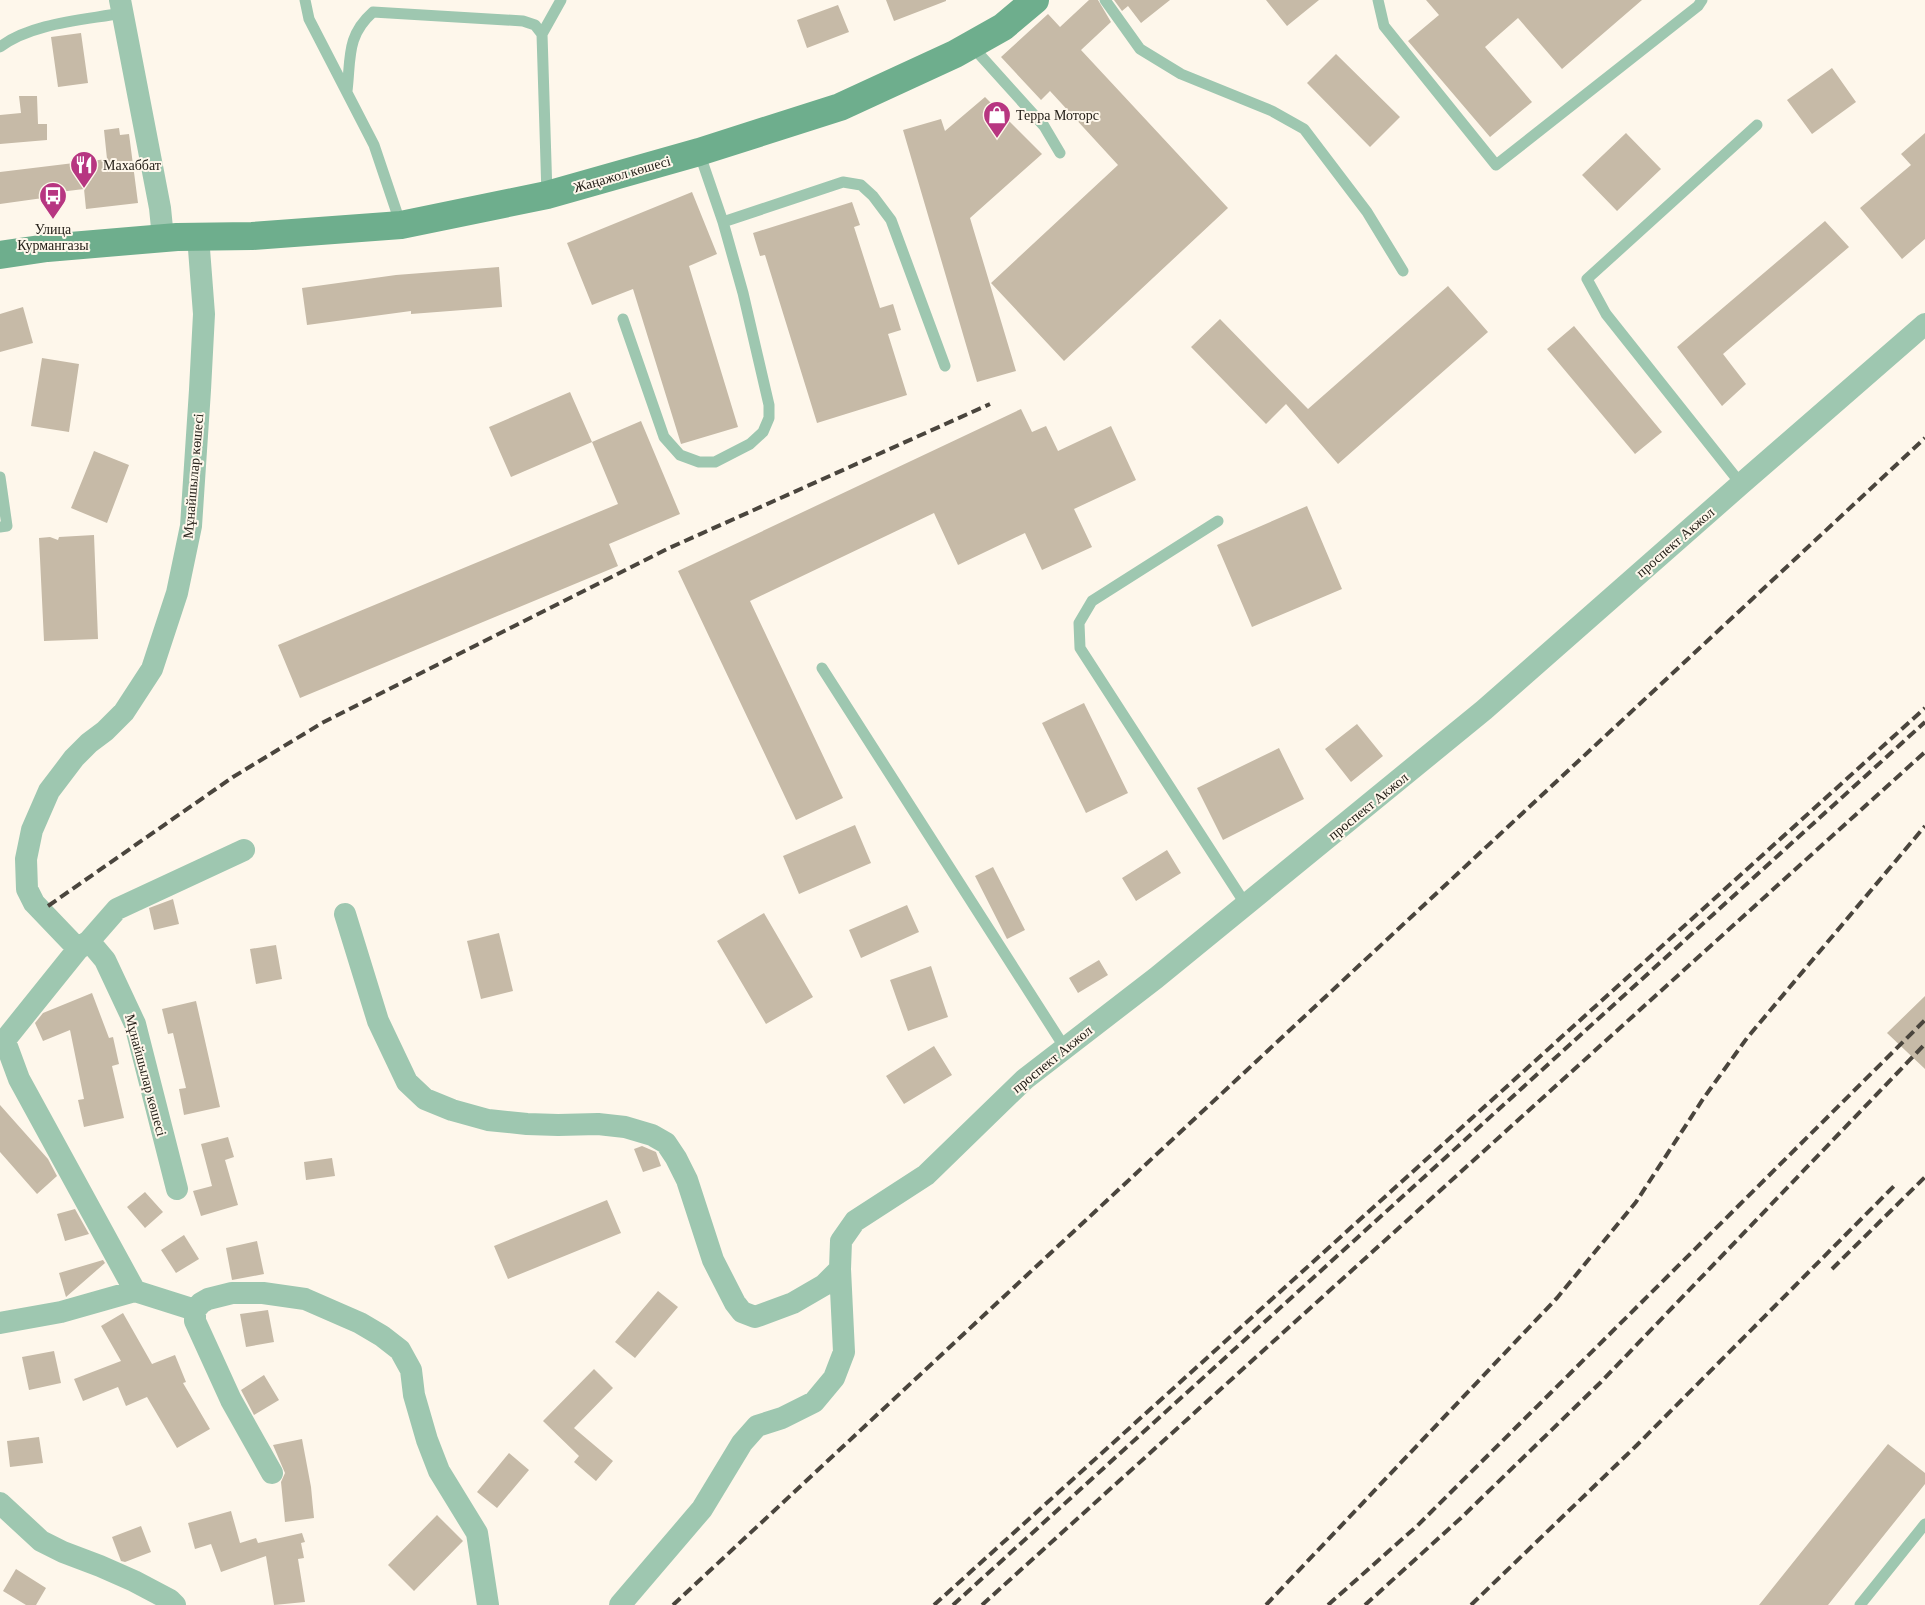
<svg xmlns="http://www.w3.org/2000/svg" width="1925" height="1605" font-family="'Times New Roman',serif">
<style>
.building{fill:#c6baa7}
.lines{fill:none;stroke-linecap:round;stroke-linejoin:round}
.service{stroke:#9ec7b0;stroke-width:11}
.minor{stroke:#9ec7b0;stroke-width:22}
.secondary{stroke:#6eae8d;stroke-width:28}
.rail{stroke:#4a453d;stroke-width:4;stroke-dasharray:10 5;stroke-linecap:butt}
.labels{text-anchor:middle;stroke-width:4;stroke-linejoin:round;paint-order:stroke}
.poi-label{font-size:14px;fill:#252019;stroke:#fef7eb;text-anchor:start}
.street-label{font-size:14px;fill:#252019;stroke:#fef7eb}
</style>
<rect width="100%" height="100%" fill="#fef7eb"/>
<!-- building -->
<path class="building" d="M886 0H946V1L894 21Z
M1089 0H1098L1111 22 1081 50 1228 208 1064 361 991 283 1118 165 1050 91 1041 100 1001 57 1048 14 1060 27Z
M1114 0H1170L1141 23 1128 6 1122 11Z
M1266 0H1319L1287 26Z
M1426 0H1642L1562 69 1518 18 1485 47 1532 102 1490 137 1408 41 1439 15Z
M838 5 849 32 807 48 797 20Z
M81 33 88 83 58 87 51 37Z
M1336 54 1400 117 1370 147 1307 83Z
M1832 68 1856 102 1812 134 1787 100Z
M19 96H37L38 124H47V140L0 144V115L21 113Z
M985 97 1042 154 970 218 1016 371 977 382 903 130 941 119 945 131Z
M119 128 120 135 129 134 138 203 86 209 84 189 43 194V198L0 204V172L107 159 104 130Z
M1626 133 1661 169 1617 211 1582 175Z
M1925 133V239L1902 259 1860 208 1911 165 1901 154Z
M692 192 717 254 689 266 738 427 681 444 633 289 592 305 567 243Z
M852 202 860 225 854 227 880 308 893 304 901 330 888 334 907 395 817 423 765 255 760 256 753 233Z
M1825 221 1849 247 1723 354 1746 384 1722 406 1677 347Z
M499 267 502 307 411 314V311L307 325 302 288 396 275Z
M1448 286 1488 332 1338 464 1286 404 1266 424 1191 347 1220 319 1308 409Z
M23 307 33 343 0 352V314Z
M1574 326 1662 432 1635 454 1547 349Z
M42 358 79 364 69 432 31 426Z
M570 392 592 442 511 477 489 427Z
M1021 409 1032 432 1046 426 1058 451 1111 426 1136 480 1074 509 1092 547 1042 570 1025 533 958 565 934 513 750 601 843 798 796 820 678 571Z
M641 421 680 514 609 544 618 566 300 698 278 645 618 504 592 442Z
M94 451 129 465 107 523 71 508Z
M1307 506 1342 589 1252 627 1217 545Z
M94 535 98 639 44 641 39 538 50 537 58 540 59 537Z
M1084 703 1128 793 1086 813 1042 723Z
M1357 724 1383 756 1351 782 1325 749Z
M1279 748 1304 799 1223 840 1197 788Z
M855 825 871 863 799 894 783 856Z
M1167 850 1181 873 1136 901 1122 878Z
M993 867 1025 930 1007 939 975 876Z
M173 899 179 924 154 930 149 908Z
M907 905 919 932 861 958 849 930Z
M764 913 813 997 766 1024 717 941Z
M499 933 513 991 481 999 467 941Z
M276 945 282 979 256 984 250 949Z
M1099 960 1108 975 1078 993 1069 978Z
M931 966 948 1017 908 1031 890 980Z
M92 993 109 1038 113 1037 119 1064 112 1066 124 1118 84 1127 78 1100 84 1099 70 1030 43 1041 35 1023 43 1013Z
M1925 996V1069L1887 1033Z
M196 1001 220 1107 184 1115 179 1089 186 1088 173 1033 168 1034 162 1009Z
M934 1046 952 1075 904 1104 886 1076Z
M0 1105 48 1159 57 1176 37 1194 0 1152Z
M228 1137 234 1157 225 1160 238 1205 201 1216 193 1191 212 1186 201 1144Z
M642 1146 656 1152 661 1166 643 1172 634 1149Z
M332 1158 335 1176 306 1180 304 1162Z
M145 1192 163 1212 145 1228 127 1207Z
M607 1200 621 1233 508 1279 494 1246Z
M75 1209 89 1234 65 1241 57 1214Z
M184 1235 199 1259 176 1273 161 1250Z
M257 1241 264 1274 232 1280 226 1248Z
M103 1260 105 1263 66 1297 59 1273Z
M658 1291 678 1307 635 1358 615 1342Z
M268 1310 274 1342 246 1347 240 1314Z
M123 1313 152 1364 175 1355 186 1382 183 1383 210 1429 177 1448 147 1397 126 1406 118 1387 83 1401 74 1379 121 1361 101 1326Z
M54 1351 61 1383 29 1390 22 1357Z
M594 1369 613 1388 574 1428 613 1461 596 1481 574 1462 579 1456 543 1421Z
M264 1375 279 1400 254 1415 241 1390Z
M39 1437 43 1463 10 1467 7 1441Z
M302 1439 311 1487 314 1518 285 1522 281 1482 285 1473 273 1445Z
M1888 1444 1925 1473V1484L1828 1605H1759Z
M509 1453 529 1470 497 1508 477 1492Z
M231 1511 240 1543 256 1538 258 1543 302 1533 305 1542 301 1543 304 1558 298 1559 305 1602 274 1605 266 1556 221 1572 211 1544 195 1549 188 1523Z
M437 1515 463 1541 414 1591 388 1565Z
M141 1526 151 1552 125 1562 121 1561 112 1537Z
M16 1569 46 1588 36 1605H26L3 1591Z"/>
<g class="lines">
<!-- service -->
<path class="service" d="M305 0 309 19 374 145 401 225
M1105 0 1140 49 1181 74 1272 111 1304 129 1367 212 1403 271
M1378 0 1384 26 1496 165 1698 6 1702 0
M542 34 561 0
M971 45 1044 126 1060 153
M0 47C31 23 85 20 122 13
M347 91C351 58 346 36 373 12L523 21 535 25 542 34 547 195
M723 222 843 182 861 185 873 196 891 220 945 366
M623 319 664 437 680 455 699 462H715L750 444 763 432 769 418V405L743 293 723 222 699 152
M0 477 7 526 0 527
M1741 484 1606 314 1587 279 1757 125
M1218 521 1092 601 1079 623 1080 648 1246 905
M822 668 1065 1048
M1860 1605 1925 1524"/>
<!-- minor -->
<path class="minor" d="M120 0 160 208 163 238
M345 914 378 1021 407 1082 425 1099 452 1110 488 1120 527 1124 558 1125 598 1124 625 1127 652 1135 666 1143 676 1158 687 1180 713 1260 735 1303 742 1312 755 1317 793 1303 824 1285 840 1269 841 1241 855 1221 926 1175 1025 1079 1156 978 1484 710 1741 484 1925 324
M89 941 105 960 135 1024 177 1189
M78 949 34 903 27 889 26 859 32 830 49 791 74 758 89 743 105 731 124 712 152 669 177 593 191 526 200 390 204 314 198 236
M5 1041 19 1079 135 1291
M0 1046 78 949 89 941 117 909 244 850
M195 1310 201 1303 208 1299 232 1293H263L305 1299 360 1323 382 1336 400 1350 411 1370 414 1395 427 1440 439 1471 477 1533 488 1605
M0 1323 61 1312 135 1291 195 1310V1321L231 1400 272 1473
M0 1503 41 1541 63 1552 100 1566 134 1581 170 1600 175 1605
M620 1605 702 1509 742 1443 757 1426 782 1418 814 1402 834 1378 844 1352 840 1269"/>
<!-- secondary -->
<path class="secondary" d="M0 255 47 248 177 237 252 236 401 225 547 195 699 152 840 107 955 54 1003 27 1035 0"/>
<!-- rail -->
<path class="rail" d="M48 906 233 777 322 723 667 549 990 404
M1832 1269 1925 1177
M673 1605 1925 438
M934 1605 1925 708
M953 1605 1925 722
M982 1605 1925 752
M1266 1605 1557 1298 1636 1202 1703 1099 1747 1038 1925 826
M1328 1605 1417 1526 1925 1020
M1365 1605 1462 1517 1600 1383 1925 1044
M1471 1605 1637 1445 1897 1183"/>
</g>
<!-- icons -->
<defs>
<symbol id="shop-pin" viewBox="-11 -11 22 30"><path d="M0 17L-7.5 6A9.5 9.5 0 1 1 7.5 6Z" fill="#b73681" stroke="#fef7eb"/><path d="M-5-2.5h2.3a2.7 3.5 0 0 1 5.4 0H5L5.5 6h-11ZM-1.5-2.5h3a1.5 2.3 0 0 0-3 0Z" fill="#fff"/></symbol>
<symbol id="restaurant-pin" viewBox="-11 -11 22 30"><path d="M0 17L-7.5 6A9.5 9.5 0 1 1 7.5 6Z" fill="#b73681" stroke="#fef7eb"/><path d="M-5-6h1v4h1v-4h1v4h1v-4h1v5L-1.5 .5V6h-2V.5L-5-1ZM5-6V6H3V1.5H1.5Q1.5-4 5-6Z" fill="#fff"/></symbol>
<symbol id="bus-pin" viewBox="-11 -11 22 30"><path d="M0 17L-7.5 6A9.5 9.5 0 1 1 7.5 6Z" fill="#b73681" stroke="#fef7eb"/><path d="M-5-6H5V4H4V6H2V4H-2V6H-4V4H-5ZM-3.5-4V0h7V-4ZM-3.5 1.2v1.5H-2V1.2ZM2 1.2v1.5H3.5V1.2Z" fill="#fff"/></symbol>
</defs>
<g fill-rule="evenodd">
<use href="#shop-pin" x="981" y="99" width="32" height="43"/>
<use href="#restaurant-pin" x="68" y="149" width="32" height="43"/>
<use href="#bus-pin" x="37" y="180" width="32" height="43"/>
</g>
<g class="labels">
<!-- poi labels -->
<g class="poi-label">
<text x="1016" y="120">Терра Моторс</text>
<text x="103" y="170">Махаббат</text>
<text x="53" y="234" text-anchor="middle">Улица<tspan x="53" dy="16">Курмангазы</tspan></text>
</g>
<!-- street labels -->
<g class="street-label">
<text transform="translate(622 174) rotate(-16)" y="5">Жаңажол көшесі</text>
<text transform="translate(193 476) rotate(-85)" y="5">Мұнайшылар көшесі</text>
<text transform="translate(1675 542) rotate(-41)" y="5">проспект Акжол</text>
<text transform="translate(1368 806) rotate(-39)" y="5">проспект Акжол</text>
<text transform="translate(1052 1059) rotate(-39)" y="5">проспект Акжол</text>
<text transform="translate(146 1075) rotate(75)" y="5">Мұнайшылар көшесі</text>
</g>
</g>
</svg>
